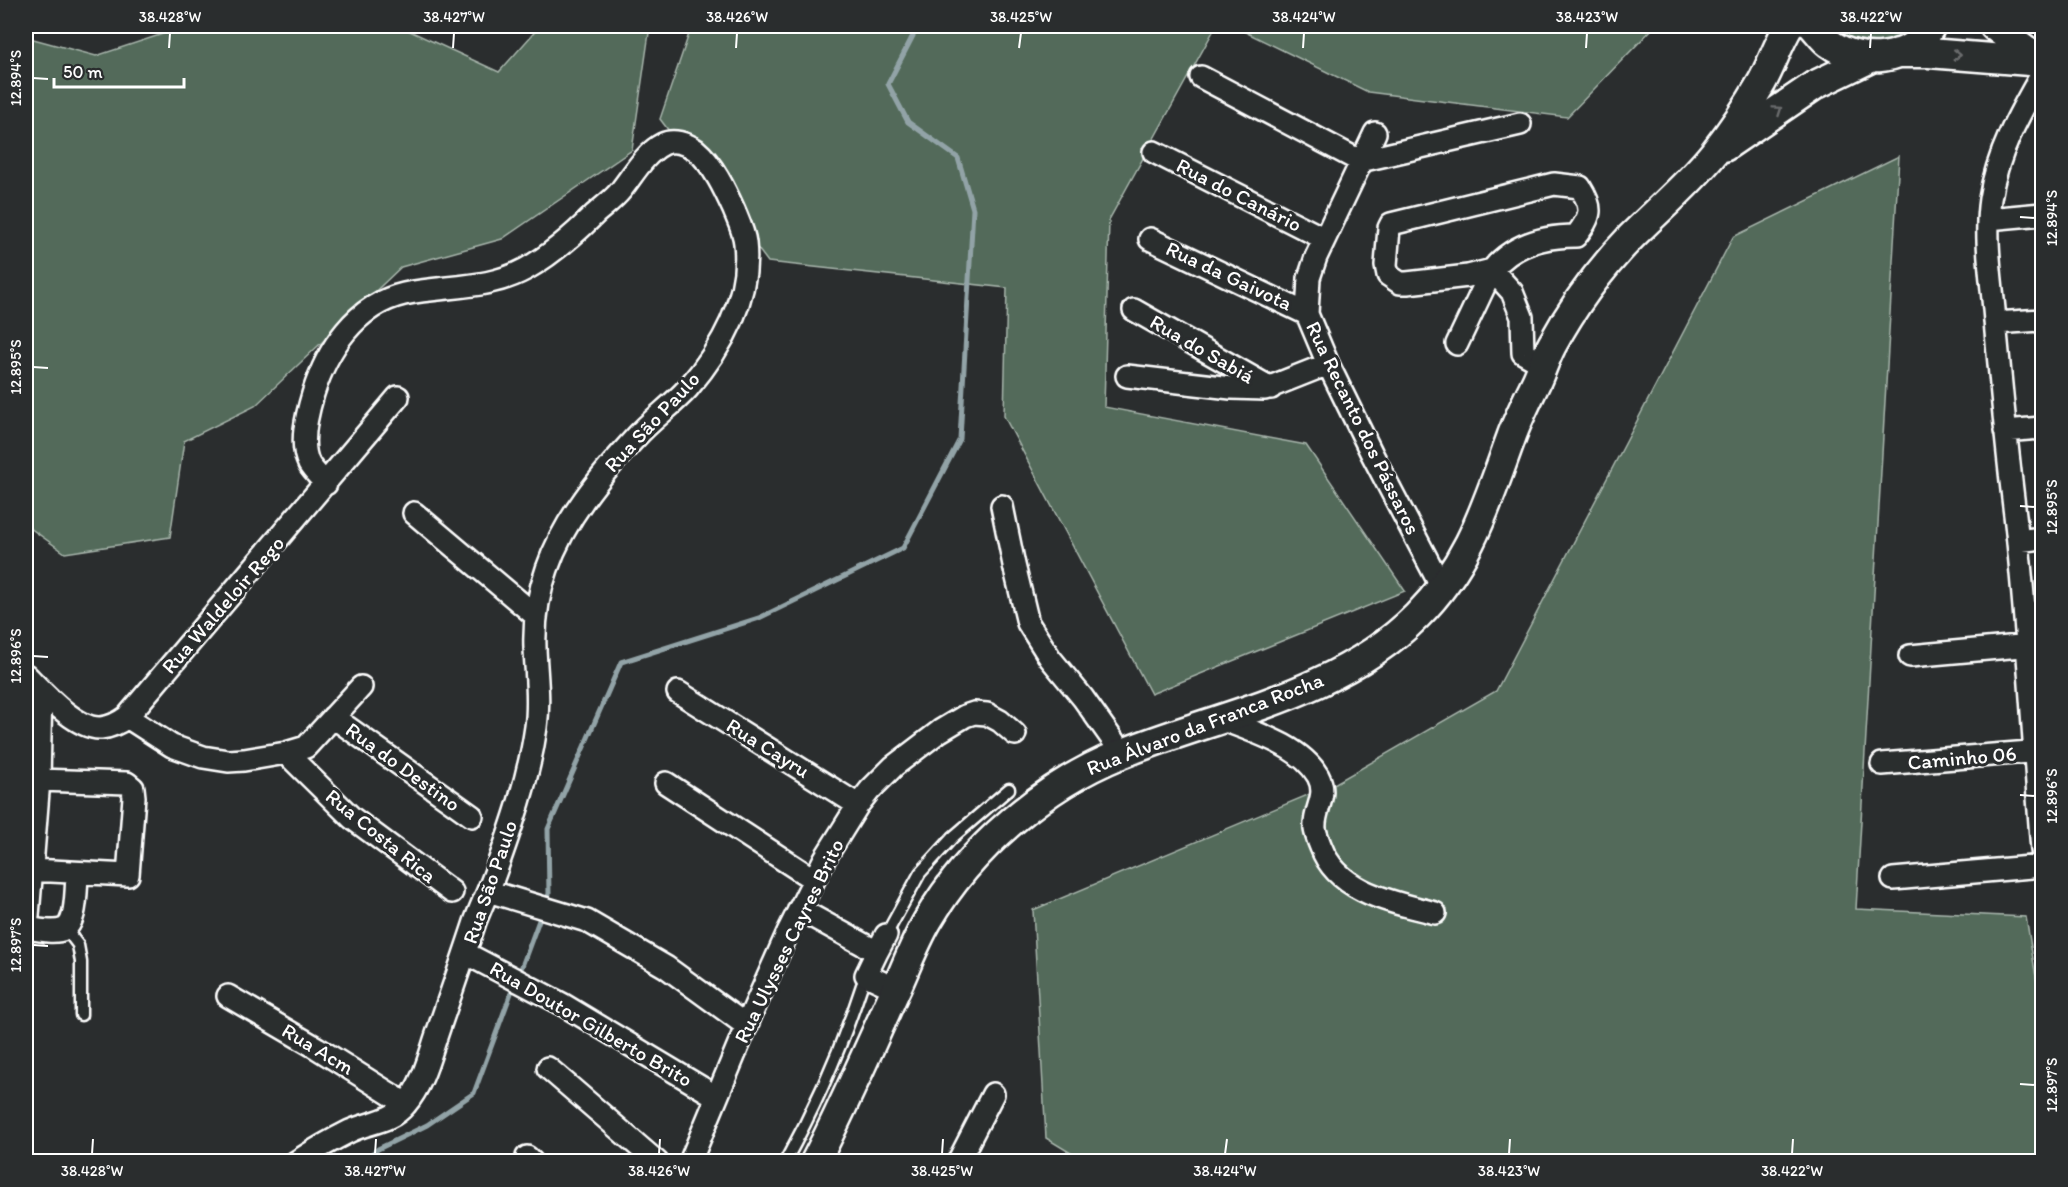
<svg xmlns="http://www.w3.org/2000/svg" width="2068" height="1187" font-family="Itim,sans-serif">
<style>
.green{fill:#526b5a;stroke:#a8b5ac;stroke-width:1.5}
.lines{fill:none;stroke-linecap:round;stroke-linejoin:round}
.stream{stroke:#92a3a7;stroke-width:5}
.service-casing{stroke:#fff;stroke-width:15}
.minor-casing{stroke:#fff;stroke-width:26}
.secondary-casing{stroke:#fff;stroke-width:33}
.service{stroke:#2a2d2e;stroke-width:10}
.minor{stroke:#2a2d2e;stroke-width:21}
.secondary{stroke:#2a2d2e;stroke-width:28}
.oneway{stroke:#6a6c6d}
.ticks{fill:none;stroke:#fff;stroke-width:2}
.labels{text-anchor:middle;stroke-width:6;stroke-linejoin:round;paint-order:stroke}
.street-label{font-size:21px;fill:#fff;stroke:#2a2d2e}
.neatline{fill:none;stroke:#fff;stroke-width:2}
.ticks-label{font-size:15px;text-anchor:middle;fill:#fff}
</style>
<rect width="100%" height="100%" fill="#2a2d2e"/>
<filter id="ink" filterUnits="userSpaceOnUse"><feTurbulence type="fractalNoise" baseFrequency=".0167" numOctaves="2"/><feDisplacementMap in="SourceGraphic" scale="12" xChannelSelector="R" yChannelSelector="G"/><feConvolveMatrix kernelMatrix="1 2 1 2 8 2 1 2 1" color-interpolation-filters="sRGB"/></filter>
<g filter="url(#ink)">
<!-- green -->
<path class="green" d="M187 26H399L499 72 540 26H650L632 150 502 239 401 267 255 406 184 441 170 537 65 553 26 525V37L96 56Z
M703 26H1216L1109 220 1104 407 1306 445 1405 591 1151 694 1004 416 1007 288 768 262 660 119 691 28Z
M1233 26H1655L1567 117 1368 92Z
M1827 26H1912C1896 46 1865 49 1842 38 1837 35 1832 29 1827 26Z
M1899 156 1856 909 2026 917 2042 1013V1161H1084L1046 1138 1033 910 1334 784 1496 691 1733 237Z"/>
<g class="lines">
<!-- stream -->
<path class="stream" d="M545 904 549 894 548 829 621 662 759 618 903 548 960 439 973 209 958 158 908 122 888 84 918 26
M518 977 542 912
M361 1162 378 1149 427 1125 474 1093 514 985"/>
<defs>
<path id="service" d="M65 928 78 945 81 962V1015
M886 935 920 873 953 837 1009 789
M785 1162C816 1106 842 1046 862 985"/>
<path id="minor" d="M2042 74C2019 114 1997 153 1990 199 1984 239 1992 281 1995 321 2001 386 2007 451 2015 515 2028 627 2033 739 2042 850
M1201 77 1360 161 1520 124
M1375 133 1316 257 1309 278 1307 314 1328 364 1372 454 1442 588
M1154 152 1323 238
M1988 219 2042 214
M1150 239 1307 314
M1134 310 1271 388
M1996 323 2042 320
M1457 344 1492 270C1513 244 1544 236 1576 236 1591 216 1594 209 1580 187L1554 184 1391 224 1389 228 1386 265 1388 275 1400 283H1407L1468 276 1492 270 1512 292 1522 317 1523 353 1544 365
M1127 376 1231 388 1265 389 1328 364
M2005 431 2042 428
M1002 506 1014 565 1028 623 1050 658 1083 698 1122 753
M414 513 536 616
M2018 541 2042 538
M1910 656 2042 644
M26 675C42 691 76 730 101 728 111 727 119 723 127 717L398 397
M678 692 858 805
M127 717 172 746 203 757 228 761 244 760 286 753 306 747 361 687
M333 717 472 816
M1221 719C1253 732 1300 745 1318 776 1329 797 1313 809 1315 829 1316 835 1319 842 1321 847 1338 893 1393 902 1435 913
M286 753 352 818 452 892
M1882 764 2042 751
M666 783 813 879
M32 870 128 875 134 797 133 788 127 783 39 780
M1893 879 2042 866
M488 891 587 921 666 967 747 1026
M799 909 877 952 866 975 896 989
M26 928C37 929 54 934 64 929 77 923 76 887 77 874
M27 928 39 780 41 691
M877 952 886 935
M465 953 562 1004 717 1097
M228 996 317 1048 406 1104
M548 1068 657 1162
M527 1157 532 1162
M296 1162C313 1151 332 1140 350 1131 369 1122 391 1122 405 1105 421 1087 428 1062 435 1040 448 1001 462 962 475 922 481 906 489 890 495 873 512 826 529 777 536 727 540 700 536 675 535 648 534 621 538 594 547 569 564 519 601 475 636 437 652 419 672 406 688 388 722 348 751 298 745 243 744 232 738 220 734 210 725 190 713 164 696 150 686 143 673 139 663 144 645 153 633 175 621 190 614 199 604 206 595 214 574 235 551 255 526 269 488 290 445 285 404 294 356 305 327 349 313 394 307 414 299 444 309 464 313 471 321 478 326 484
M690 1162 751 1015 788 932 825 858 858 805 870 790 894 766 940 731 965 716 974 713 987 714 1000 721 1015 734
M958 1162 993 1094"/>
<path id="secondary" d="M1813 26C1818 31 1823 39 1829 43 1860 66 1911 62 1931 26
M1994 26 2039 60
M1898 53H1929L2042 62
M1724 147 1815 85 1871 58
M815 1162C844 1106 869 1048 895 991 906 967 915 942 928 920 970 848 1044 785 1121 754 1220 714 1339 695 1417 616 1470 563 1486 506 1511 438 1518 418 1528 399 1537 380 1542 369 1546 356 1552 345 1573 306 1601 268 1631 237 1658 210 1690 183 1714 153 1729 134 1750 103 1762 82 1772 64 1778 44 1789 26"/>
</defs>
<!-- service casing -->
<use href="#service" class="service-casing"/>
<!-- minor casing -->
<use href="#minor" class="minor-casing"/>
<!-- secondary casing -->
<use href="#secondary" class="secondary-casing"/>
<!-- service -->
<use href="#service" class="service"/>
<!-- minor -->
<use href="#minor" class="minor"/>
<!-- secondary -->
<use href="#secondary" class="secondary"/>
</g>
<!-- one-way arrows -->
<defs><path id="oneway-chevron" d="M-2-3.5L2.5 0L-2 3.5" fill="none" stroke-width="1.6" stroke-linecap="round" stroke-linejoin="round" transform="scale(1.5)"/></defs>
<g class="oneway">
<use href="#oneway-chevron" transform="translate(1957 55) rotate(3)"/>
<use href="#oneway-chevron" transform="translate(1778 110) rotate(-34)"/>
</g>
</g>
<!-- ticks -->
<path class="ticks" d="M169 48 170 33M453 48 454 33M736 48 737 33M1019 48 1021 33M1303 48 1304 33M1586 48 1587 33M1870 48 1871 33M33 78 48 79M2020 217 2035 218M33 367 48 368M2020 506 2035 507M33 656 48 657M2020 795 2035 796M33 945 48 946M2020 1084 2035 1085M92 1154 93 1139M375 1154 376 1139M659 1154 660 1139M942 1154 943 1139M1225 1154 1227 1139M1509 1154 1510 1139M1792 1154 1793 1139"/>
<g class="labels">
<!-- street labels -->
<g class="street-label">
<text transform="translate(1239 195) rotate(27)" y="7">Rua do Canário</text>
<text transform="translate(1229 276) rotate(25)" y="7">Rua da Gaivota</text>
<text transform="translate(1202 349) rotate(30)" y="7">Rua do Sabiá</text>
<text transform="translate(652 422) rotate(-47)" y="7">Rua São Paulo</text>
<text transform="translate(1363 428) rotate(64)" y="7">Rua Recanto dos Pássaros</text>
<text transform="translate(223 605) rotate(-49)" y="7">Rua Waldeloir Rego</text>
<text transform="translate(1205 724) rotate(-21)" y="7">Rua Álvaro da Franca Rocha</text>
<text transform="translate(768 748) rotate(32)" y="7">Rua Cayru</text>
<text transform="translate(1962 758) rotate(-5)" y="7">Caminho 06</text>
<text transform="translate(403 767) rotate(36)" y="7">Rua do Destino</text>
<text transform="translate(381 836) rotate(39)" y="7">Rua Costa Rica</text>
<text transform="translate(490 882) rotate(-71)" y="7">Rua São Paulo</text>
<text transform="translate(789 941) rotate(-64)" y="7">Rua Ulysses Cayres Brito</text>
<text transform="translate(591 1024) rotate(30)" y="7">Rua Doutor Gilberto Brito</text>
<text transform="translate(318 1049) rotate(31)" y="7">Rua Acm</text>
</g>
</g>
<!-- margin -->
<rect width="2068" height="1187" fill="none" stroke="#2a2d2e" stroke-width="66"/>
<!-- scale -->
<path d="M54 78v9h130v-9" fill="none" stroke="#ffffff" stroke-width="3"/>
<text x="63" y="78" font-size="18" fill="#ffffff" stroke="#2a2d2e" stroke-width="4.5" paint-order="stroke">50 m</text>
<rect x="33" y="33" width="2002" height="1121" class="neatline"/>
<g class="ticks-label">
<text x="170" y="22">38.428°W</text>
<text x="454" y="22">38.427°W</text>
<text x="737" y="22">38.426°W</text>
<text x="1021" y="22">38.425°W</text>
<text x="1304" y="22">38.424°W</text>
<text x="1587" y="22">38.423°W</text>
<text x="1871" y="22">38.422°W</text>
<text transform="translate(16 78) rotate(-90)" y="5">12.894°S</text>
<text transform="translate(2052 218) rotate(-90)" y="5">12.894°S</text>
<text transform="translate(16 367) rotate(-90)" y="5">12.895°S</text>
<text transform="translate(2052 507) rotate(-90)" y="5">12.895°S</text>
<text transform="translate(16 656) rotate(-90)" y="5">12.896°S</text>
<text transform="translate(2052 796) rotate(-90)" y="5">12.896°S</text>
<text transform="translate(16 945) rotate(-90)" y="5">12.897°S</text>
<text transform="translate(2052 1085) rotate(-90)" y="5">12.897°S</text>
<text x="92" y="1176">38.428°W</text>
<text x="375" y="1176">38.427°W</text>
<text x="659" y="1176">38.426°W</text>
<text x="942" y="1176">38.425°W</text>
<text x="1225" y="1176">38.424°W</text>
<text x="1509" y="1176">38.423°W</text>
<text x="1792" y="1176">38.422°W</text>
</g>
</svg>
